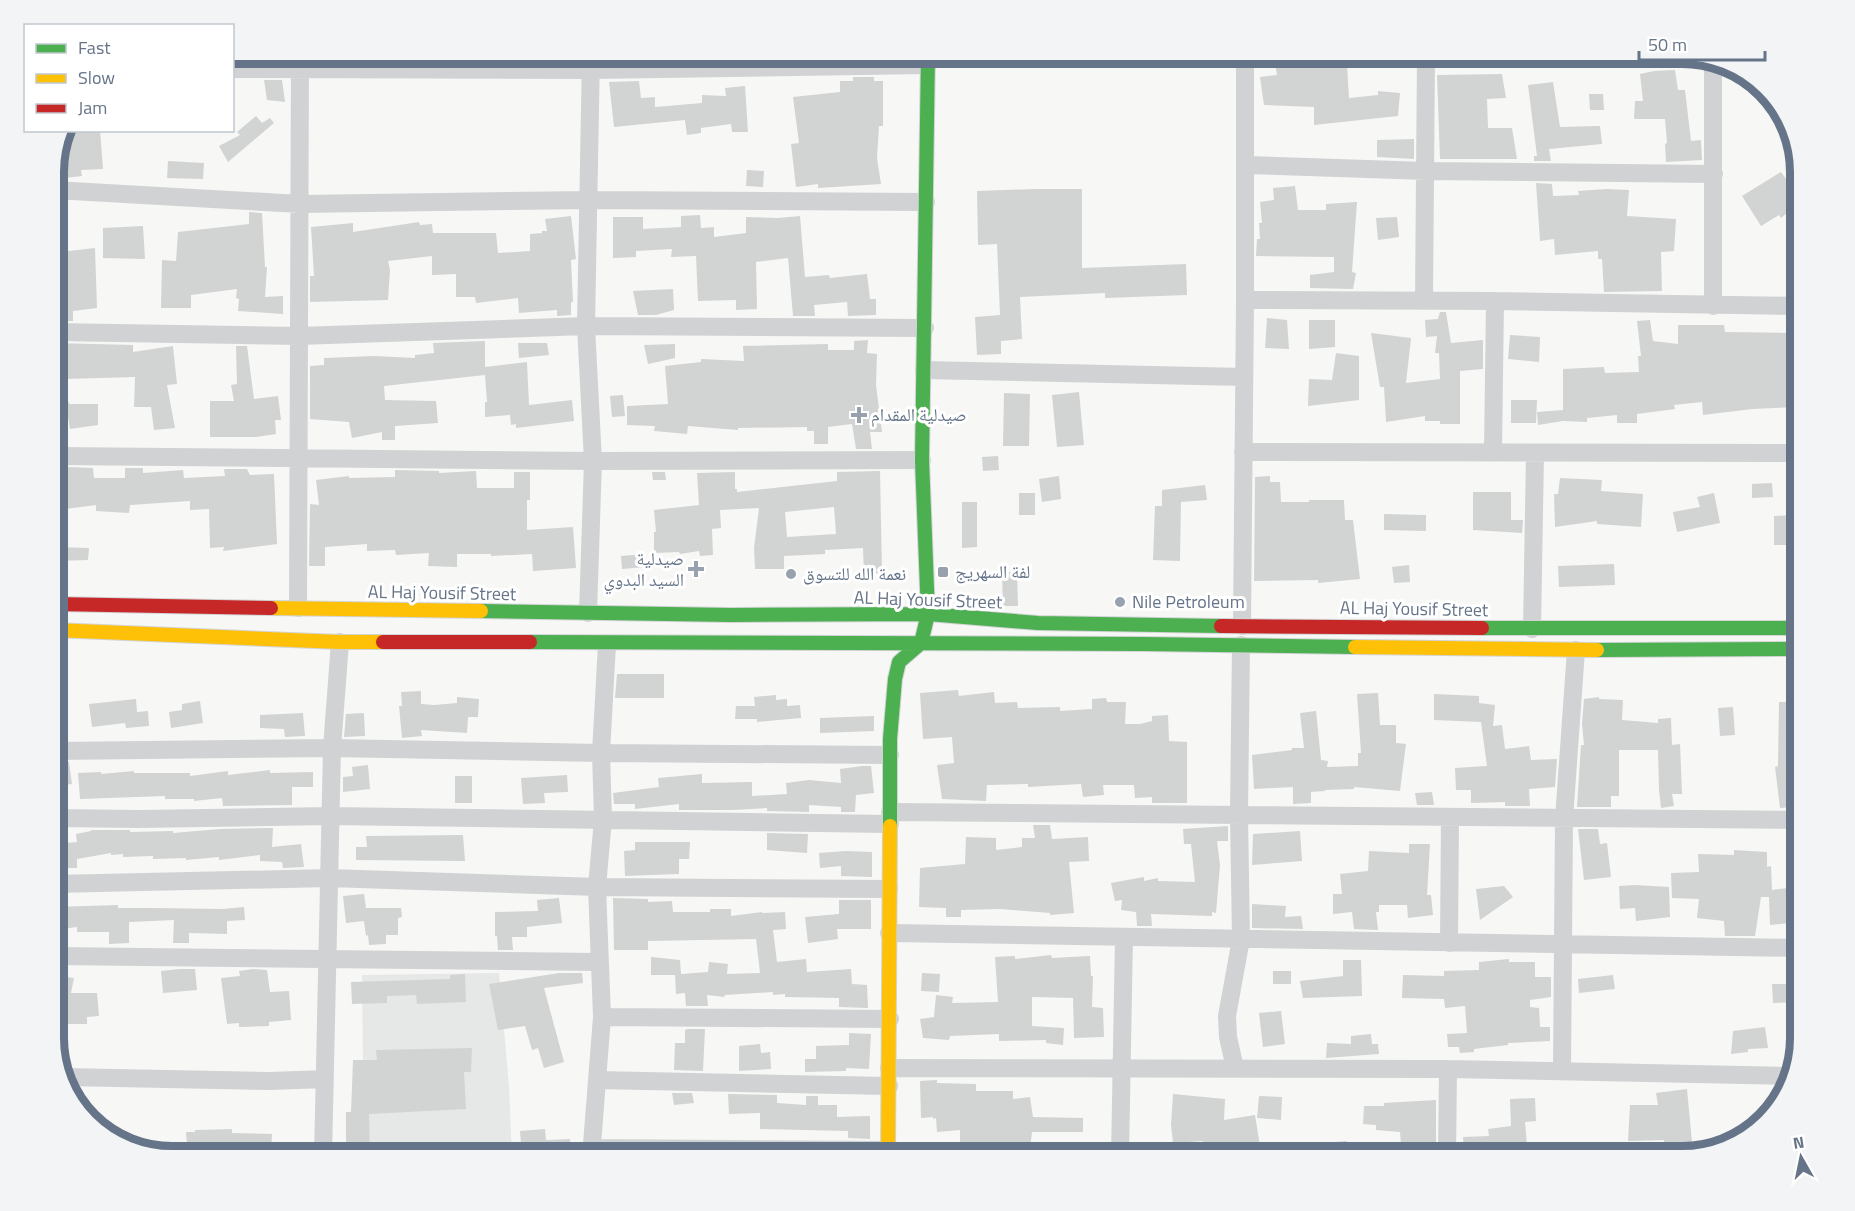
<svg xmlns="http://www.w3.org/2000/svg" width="1855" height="1211" font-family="'Titillium Web','Noto Naskh Arabic',sans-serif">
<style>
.built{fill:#e6e7e7}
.building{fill:#d2d3d3;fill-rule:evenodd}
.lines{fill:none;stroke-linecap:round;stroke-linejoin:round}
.fast-casing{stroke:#d2d4d6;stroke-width:16}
.slow-casing{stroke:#d2d4d6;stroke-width:16}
.jam-casing{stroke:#d2d4d6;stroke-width:16}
.street{stroke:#d1d2d3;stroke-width:18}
.fast{stroke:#4caf50;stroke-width:14}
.slow{stroke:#ffc107;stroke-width:14}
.jam{stroke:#c62828;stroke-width:14}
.poi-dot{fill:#98a2ae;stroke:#fff;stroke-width:2}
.labels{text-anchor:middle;stroke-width:6;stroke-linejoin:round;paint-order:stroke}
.poi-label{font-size:18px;fill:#657488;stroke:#fff;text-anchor:start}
.street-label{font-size:18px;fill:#657488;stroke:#fff}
.rim{fill:none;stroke:#657488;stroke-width:8}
</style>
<rect width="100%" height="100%" fill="#f7f7f6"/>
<!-- built -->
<path class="built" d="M499 973 509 1086 512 1157H364L362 975Z"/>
<!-- building -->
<path class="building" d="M1304 59V68L1347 65 1349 98 1378 95V91L1400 93 1398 116 1314 125V107L1264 105 1260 77 1277 75 1275 63Z
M1675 70 1678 90H1685L1691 141 1701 140 1702 160 1666 162 1665 144 1667 143 1665 119H1634L1635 101H1643L1640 74 1654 71Z
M1502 74 1506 98 1487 99 1488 128H1512L1517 159H1440L1437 75Z
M853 77H874V81H883V126H879L877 158 881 184 818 188V184L796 187 791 144 799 143 793 97 840 92V81H853Z
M264 80H282L285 102 267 100Z
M639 81 641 98 655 97V107L702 103V95L726 96 725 88 745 86 748 132H732L731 124 701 128V133L687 135 685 120 614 127 609 82Z
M1553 82 1560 127 1600 126 1602 144 1549 149 1551 161H1534V156H1537L1528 85Z
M1589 94H1603L1604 110H1590Z
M256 116 262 123 270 118 274 123 228 162 219 146 240 135 237 132Z
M63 130H100L103 169 81 170 82 176 57 179 55 162Z
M1414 139V159L1377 157V140Z
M168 161 204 163 203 179 167 178Z
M747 170 764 171 763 187 746 186Z
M1781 172 1792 187 1787 190 1798 204 1781 218 1779 215 1761 226 1742 196Z
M1536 183 1552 184 1553 196 1579 195 1578 191 1607 189 1629 190 1627 216 1676 219 1674 251 1661 252 1662 291 1604 292 1602 259H1598V251L1555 255 1554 239 1540 241Z
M1295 186 1298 210H1326V204L1357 202 1352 272 1356 273 1353 289 1310 288V275L1334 272V257L1256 256 1257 239H1260L1259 223H1262L1260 202 1274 200 1273 188Z
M1034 189H1082V268L1186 264 1187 295 1105 298V293L1020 297 1022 339 1001 341V354L977 355 975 317 1000 315 997 244 978 245 977 191Z
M54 201 66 202 68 251 95 248 97 308 73 311V321H54Z
M249 212 262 213 265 267H267L265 297 283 296V314L238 311 239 299 236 298 237 289 191 295V308H161L162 260 176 261 178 232 249 224Z
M700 215 701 228 714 227V237L746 233V217L778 218 800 216 805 277 829 275 830 278 867 274 870 299H876V315L848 316 847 302 814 305 815 316H793L788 258 756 262 757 309 736 310V300L698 301 696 256 671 257 672 249 636 251V257L613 258V217H643V229L681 227V216Z
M571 216 576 259 571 260 573 302H571V315L557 316V310L519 313 518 298 476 303 475 297H456V274L432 275V256L388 261 390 270 388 300 310 302V276H314L311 227 353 223V232L419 222 420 225 432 224 433 233H496L498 253 530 251V234L542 233V231H547L545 219Z
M1397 217 1399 237 1378 240 1376 218Z
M143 226 145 259 103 258V228Z
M673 289 674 310 656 315H638L633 291Z
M1440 312H1446L1451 343 1483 340V369L1460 371V424H1440V421H1425V416L1386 422 1384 387H1380L1371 333 1411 338 1406 383 1440 379 1439 353H1435L1437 336 1426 337 1425 320 1438 319Z
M1267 318 1287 320 1289 349 1265 348Z
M1309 320H1335V347L1309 349Z
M1650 320 1653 341 1678 344V325H1724L1725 332 1789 333 1790 348 1801 346V385L1798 386V407L1752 409 1703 415 1702 402 1674 405 1675 409 1637 414V423H1617V415L1587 418V422L1563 421 1538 425 1537 412 1563 410V369L1604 367 1605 373 1639 372 1638 356H1641L1637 321Z
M1510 335 1540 337 1539 362 1508 359Z
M868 340 867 353 877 354 876 385 882 432H870L872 449H856L852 424 828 427V444H814V431H807V427L738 428V430L688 426 687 434 654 431 655 426 627 425V406L668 404 665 366 701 362V359L744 361 743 346 828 344V350H854V341Z
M485 341V367L527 362 529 405 572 400 574 421 516 428V424L511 425 510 415 485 417V402H487L485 375 384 386 385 400 436 401 438 423 395 426V440H382V432L352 438 349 422 310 419V366L324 365V358L374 356 415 358V355L434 353 433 343Z
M54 343 133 345V352L173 346 177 384 167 385 175 428 154 430 151 407H134L135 377 65 379 62 348 54 347Z
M518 343H547L549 355 519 358Z
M675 344V358L648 364 644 345Z
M236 346H247L254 399 278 396 281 420H275L276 434 256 437H210V401H234L231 385 237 384Z
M1336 353 1359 356V400L1308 406 1309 379 1332 380Z
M1079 392 1084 445 1057 447 1052 395Z
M1004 393 1030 394 1029 446H1003Z
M623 395 625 416 612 417 610 396Z
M1511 400H1537L1536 423H1511Z
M54 401 69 402V404H98V425L70 429 68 417 54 416Z
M998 456 999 470 983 471 982 457Z
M68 467 93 468 94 478H125V468H143V473L183 470 184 478 225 476 224 469H247L250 475 274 474 277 544 223 551 224 547 210 548 209 509 190 510V501L130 505 129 513 96 511V505L58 510 54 469Z
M395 470 439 471V473L476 471 477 488H514V472H530V500H527V530L573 527 576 568 533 571 532 554 491 556V554H457V567L428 566 429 553 396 555 395 550 367 551V544L325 547V566H309L310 504 319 505 316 480 349 476V478L395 477Z
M880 471 882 573 864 574 863 548 825 550V554L784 556V569H755L754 548 759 508 720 510 721 528 712 529 713 555 700 556 699 551 680 554 679 552 654 553V532H656L654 510 699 505 697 473 735 472V489H737V492L837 481V472ZM834 507 836 534 787 537 785 512Z
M652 472H665L666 480H653Z
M1059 476 1061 499 1042 502 1039 479Z
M1270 476V482H1280L1281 502H1309V500H1344L1345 520H1353L1360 579 1318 583V580L1254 581 1255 477Z
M1560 478 1602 480 1601 491 1643 494 1641 527 1597 524V521L1555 527 1554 494H1558Z
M1772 483 1773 497 1752 498V484Z
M1205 485 1207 500 1181 502 1180 561 1153 560 1155 506H1162V490Z
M1473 492H1511V520H1523L1522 533 1473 530Z
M1019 493H1035V515H1019Z
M1714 493 1720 523 1677 532 1673 512 1700 507 1697 497Z
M962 502H977V547L962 548Z
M1384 514 1426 515V531L1384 530Z
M1801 515V534H1796V545H1774V516Z
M54 547 89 548 88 560 54 561Z
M645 554 646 567 622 569 621 556Z
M1614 564 1615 585 1559 587 1558 566Z
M1409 565 1410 582 1394 583 1392 567Z
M1017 571 1018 606H1003L1002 573Z
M617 674H664V698H615Z
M958 690 959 696 994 692 995 703 1017 702 1018 708 1060 707V711L1092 709V699L1106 698 1107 702H1126L1125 724H1140L1152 721V716L1168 715 1169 741 1187 742V803H1152V797L1135 798 1134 785H1103L1104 795 1083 797 1081 784 1028 787V784L987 785 986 801 942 799 937 765 954 763 952 737 923 739 920 693Z
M421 691V704L434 705 457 703V697L479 699 478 717H468L467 733 421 730 422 736 402 738 399 706H402L401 692Z
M54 692H66L68 740H54Z
M1378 693 1380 725H1396V743L1406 744 1400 791 1354 787V789L1325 790V791L1311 792V803L1293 804V787L1254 789 1252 755 1292 750V748H1304L1300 713 1316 711 1321 760 1328 761 1327 767 1358 766V753H1361L1357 694Z
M1434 694 1479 696V703L1495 705 1493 726 1502 725 1505 749 1529 746 1531 760 1557 759 1555 787 1529 789 1530 806H1505V802L1471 803V790H1456L1455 768 1487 766 1481 722 1434 720Z
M776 695V700L787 699V706L800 705 801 718 757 722V719H735L736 706H755L754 697Z
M1599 697V699L1623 700 1622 720 1658 723V719L1671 718 1672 745 1680 744 1682 794H1672L1674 806 1661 808 1659 790 1658 750H1619V796H1611V807H1577L1581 745H1584L1582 724 1584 699Z
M136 699 137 712 148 711 149 726 126 728 125 723 92 727 89 704Z
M200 701 203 723 171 728 169 712 182 710V704Z
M1779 702H1801V796L1792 797 1793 807 1780 808 1775 767 1778 766Z
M1733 707 1735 735 1720 736 1718 708Z
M303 713 305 736 285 737 284 729 260 728V715Z
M364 713 365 736 344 737 346 714Z
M874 716V731L820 733V718Z
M54 762H69L72 784 54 786Z
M368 765 370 789 343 792V777L353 776 352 767Z
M862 766H871L874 793 856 795 855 812H841V807L809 805V812L767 811V808L733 810H679V804L635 809V804H614L613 793 659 787 658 778 702 774V783L752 782V796L787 794 786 783 809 780 841 783 840 769Z
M270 770V773L313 772V787H292V805L223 806 222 798 194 801V799H165V796L80 799 78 773 101 772V774L134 771V773H190V776L228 771V775Z
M567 775 568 792 544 793 545 803 523 804 521 778Z
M455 776H472V803H455Z
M1432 792 1434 805H1417L1415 793Z
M1033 825H1050L1052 839 1088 837 1089 861 1069 862 1074 913 1050 915V913L1000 909 961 910V917H946V908L919 907 920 868 965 864 966 837 996 838V850L1022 847V838H1035Z
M1228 826V841H1217L1220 865 1216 913 1212 912V916L1151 914 1152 926H1137L1136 912 1121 910 1122 900 1115 901 1111 883 1144 877V881L1158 878V881L1195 882 1191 844H1184L1183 829Z
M273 828 272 847 301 844 304 867 283 868 282 862 260 861V855L219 860V857L186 860V858L153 859V856L123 857V854L111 855V853L77 859V868H54V844L77 842 76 834 91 831V830H130V832L173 831V833L220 829Z
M1578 829H1598L1600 844 1607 843 1611 877 1584 880Z
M1300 831 1302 861 1252 865 1253 834Z
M767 833 808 834 807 853 767 850Z
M463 835 465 861 356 860V847H367L366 836Z
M635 842H690L689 859H679V874L625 876 624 851 635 850Z
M1409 844H1430L1427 895H1431L1433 915 1408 918 1407 905H1379V912H1376L1378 930 1354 929 1352 912 1333 914V894H1342L1340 874 1368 871 1369 851 1409 853Z
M1734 850 1767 852V867L1771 866 1772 890 1795 887 1796 902H1801V922L1770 925 1769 897H1761L1755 936H1725L1724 921 1697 918 1699 899 1672 898 1671 873 1699 872 1698 854 1734 855Z
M846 851 872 852V877L841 876V866L820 868 819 853Z
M1635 885 1669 887 1670 917 1636 921 1635 908 1620 909 1619 886Z
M1504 886 1513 897 1480 920 1476 889Z
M364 894 366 908H401L402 917 398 918V935H386V944L369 945 368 935 366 936 364 921 346 923 343 896Z
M559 898 562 923 527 927V937H512L513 950H498L497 936H495V912L538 911 537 900Z
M613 898 648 899V902L672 901 673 912H710V909H731V916L762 912V913L785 912 786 929 773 930 777 962 806 959 807 972 851 969 852 984 867 985 868 1008 839 1007V998L785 997V994L773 995V992L725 995 724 997 707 995 708 1006H686L685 993 676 994 675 975H676H651V957L680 960 681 974 708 972 709 962 728 964 727 974 760 973 756 939 648 941V950H614Z
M839 900H871V929H837L838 939 808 943 805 917 839 914Z
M1252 904 1286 906 1285 917 1301 916 1303 929 1252 928Z
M118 905V908H151L223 909 244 907 245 920 227 921V934L189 933V943H173L174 920 129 922V943L109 944V932H77V927L54 930V907Z
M1051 955 1052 958 1090 956 1091 976H1093L1092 1007 1103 1008 1104 1037 1074 1038 1073 998 1032 997V1026L1064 1028 1063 1045 1046 1043V1040L999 1041V1034L950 1036 949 1040 923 1038 920 1019 934 1017 936 995 953 997 952 1003 998 1002 995 957 1015 956V959Z
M1509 959V962H1535V977H1551V997L1530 1000V1007L1539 1008 1540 1027H1550V1041L1508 1043V1045L1474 1049V1052L1460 1053 1459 1047H1448L1447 1034 1467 1033 1465 1006 1445 1008 1444 999 1402 998 1403 975 1444 976V971L1479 970V962Z
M1343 960H1361L1362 996 1303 998 1300 981 1343 976Z
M179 969H195L197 990 163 993 161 971Z
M253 969 267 970 270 992 289 991 291 1020 269 1022V1026L239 1027V1023L227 1024 221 978 240 976 239 971Z
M1273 971H1291V984H1273Z
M559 973H582L583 983 544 988 564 1062 544 1068 538 1048 532 1050 525 1026 498 1030 489 984Z
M922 973 940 974 939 992 921 991Z
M465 974 466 1002 417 1004 416 995 387 996V1003L352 1004 351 982 450 979V975Z
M54 975 74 978 71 993H97L99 1016 87 1017V1024H54Z
M1613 975 1615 989 1579 993 1578 979Z
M1772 984H1794V986H1801V1002L1773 1003Z
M1281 1011 1285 1044 1263 1047 1259 1013Z
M1765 1027 1768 1048 1748 1049V1052L1731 1054 1733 1031Z
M688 1029H705L703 1071 674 1070 675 1043H685V1030Z
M849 1033 871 1034 869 1069 846 1068V1071L805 1072V1059H816V1046L849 1045Z
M1371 1034 1372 1044H1378L1379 1054 1326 1058 1327 1043 1351 1044V1036Z
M760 1044 761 1053 770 1052 771 1069 739 1071V1046Z
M472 1048 471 1072H464L466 1109 369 1114 370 1157H346V1112H351L353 1060H377L376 1050Z
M937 1080V1083L976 1084V1091H1013V1099L1030 1097 1033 1117 1083 1118V1132H1032L1029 1157H960V1130L937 1132 936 1118 933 1119V1117L921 1118 920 1081Z
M1687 1089 1692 1142 1721 1139 1723 1146 1683 1157H1665L1664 1140 1628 1141 1630 1105H1658L1656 1093Z
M672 1093H692L694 1103 674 1105Z
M728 1094 777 1095V1103L806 1105V1096H818V1105H837V1117L870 1116V1139L848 1138V1131L760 1129V1113L729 1114Z
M1173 1094 1225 1099 1224 1120 1255 1115 1260 1146 1204 1152 1203 1141 1173 1143 1171 1125Z
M1259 1096 1282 1097 1281 1120 1257 1118Z
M1535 1098 1536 1121 1525 1122 1528 1157H1476L1475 1151H1464L1463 1137 1489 1136 1488 1129 1511 1126 1510 1099Z
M1436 1100V1157H1402L1400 1132 1376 1130V1125L1363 1124 1364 1106H1384V1103Z
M232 1129V1133L272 1134 271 1156 188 1157 186 1132H195V1130Z
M545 1129 546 1140 570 1139 571 1153 522 1157 520 1131Z
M1347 1141V1157H1270V1147Z"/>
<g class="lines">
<defs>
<path id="fast" d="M481 611 731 615 928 614 1038 623 1221 626
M1482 628H1801
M530 642 1143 644 1355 647
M1597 650 1801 649
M890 826V739L895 679 899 662 921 643 928 614 922 460 928 54"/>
<path id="slow" d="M271 608 481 611
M54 630 340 642H383
M1355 647 1597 650
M888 1157 890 826"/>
<path id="jam" d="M54 604 271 608
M1221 626 1482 628
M383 642H530"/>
</defs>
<!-- fast casing -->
<use href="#fast" class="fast-casing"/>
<!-- slow casing -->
<use href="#slow" class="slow-casing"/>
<!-- jam casing -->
<use href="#jam" class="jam-casing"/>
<!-- street -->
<path class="street" d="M1713 63V306
M232 69 591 70 928 65
M1246 165 1426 171 1714 174
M54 190 300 204 589 200 926 202
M1245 300 1495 301 1801 306
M1424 300 1426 54
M54 332 299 336 586 326 925 328
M924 370 1244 377
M1243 452 1801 453
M1493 452 1495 301
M54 456 593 461 922 460
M298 608 300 54
M588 613 593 461 586 326 591 54
M1242 626 1245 300V54
M1532 629 1535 453
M54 751 332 748 601 753 890 755
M890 812 1801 820
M54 818 139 819 330 816 890 824
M54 884 329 878 597 887 889 889
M889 933 1801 948
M1449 943 1450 817
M54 956 599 962
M602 1017 890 1019
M889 1068 1448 1069 1790 1076
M1235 1068 1228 1037 1227 1016 1241 939 1239 814 1241 645
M1562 1071 1564 819 1576 650
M64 1077 270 1081 325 1079
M597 1080 889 1086
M591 1148 888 1150
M323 1157 332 748 340 642
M591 1157 602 1017 597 887 603 819 601 753 607 644
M1120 1157 1124 937
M1447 1157 1448 1069"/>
<!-- fast -->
<use href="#fast" class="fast"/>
<!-- slow -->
<use href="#slow" class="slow"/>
<!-- jam -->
<use href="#jam" class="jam"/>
</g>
<!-- markers -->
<g class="poi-dot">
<path d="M856 406h6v6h6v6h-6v6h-6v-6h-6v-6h6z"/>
<path d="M693 560h6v6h6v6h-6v6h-6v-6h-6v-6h6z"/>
<rect x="937" y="566" width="12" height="12" rx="3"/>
<circle cx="791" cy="574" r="6"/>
<circle cx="1120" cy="602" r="6"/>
</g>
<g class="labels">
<!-- poi labels -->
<g class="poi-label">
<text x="871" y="421">صيدلية المقدام</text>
<text x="684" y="565" text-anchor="end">صيدلية<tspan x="684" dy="21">السيد البدوي</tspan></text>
<text x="955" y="578">لفة السهريج</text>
<text x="803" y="580">نعمة الله للتسوق</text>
<text x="1132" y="608">Nile Petroleum</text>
</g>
<!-- street labels -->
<g class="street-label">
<text transform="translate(442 593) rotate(1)" y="6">AL Haj Yousif Street</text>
<text transform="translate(928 600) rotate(2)" y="6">AL Haj Yousif Street</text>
<text transform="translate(1414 609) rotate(1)" y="6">AL Haj Yousif Street</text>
</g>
</g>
<!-- crop -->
<path d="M0 0H1855V1211H0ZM172 64H1682A108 108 0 0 1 1790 172V1038A108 108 0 0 1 1682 1146H172A108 108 0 0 1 64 1038V172A108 108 0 0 1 172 64Z" fill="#f3f4f5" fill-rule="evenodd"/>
<path class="rim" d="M172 64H1682A108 108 0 0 1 1790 172V1038A108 108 0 0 1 1682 1146H172A108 108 0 0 1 64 1038V172A108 108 0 0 1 172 64Z"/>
<!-- legend -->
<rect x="24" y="24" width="210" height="108" fill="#ffffff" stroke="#c1c7cf" stroke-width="1.5"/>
<rect x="36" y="44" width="30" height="9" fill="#4caf50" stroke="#c1c7cf" stroke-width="1.5"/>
<text x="78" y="54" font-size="18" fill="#657488">Fast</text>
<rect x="36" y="74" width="30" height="9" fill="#ffc107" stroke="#c1c7cf" stroke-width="1.5"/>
<text x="78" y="84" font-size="18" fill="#657488">Slow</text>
<rect x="36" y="104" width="30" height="9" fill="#c62828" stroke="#c1c7cf" stroke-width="1.5"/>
<text x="78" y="114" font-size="18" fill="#657488">Jam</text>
<!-- north arrow -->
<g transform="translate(1801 1157) rotate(351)" stroke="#ffffff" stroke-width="4.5" paint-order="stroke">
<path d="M0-4.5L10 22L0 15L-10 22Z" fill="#657488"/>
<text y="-9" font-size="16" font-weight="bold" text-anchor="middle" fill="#657488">N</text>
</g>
<!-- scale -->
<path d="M1639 51v9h126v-9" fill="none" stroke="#657488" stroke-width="3"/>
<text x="1648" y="51" font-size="18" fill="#657488" stroke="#ffffff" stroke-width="4.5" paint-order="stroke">50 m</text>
</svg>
